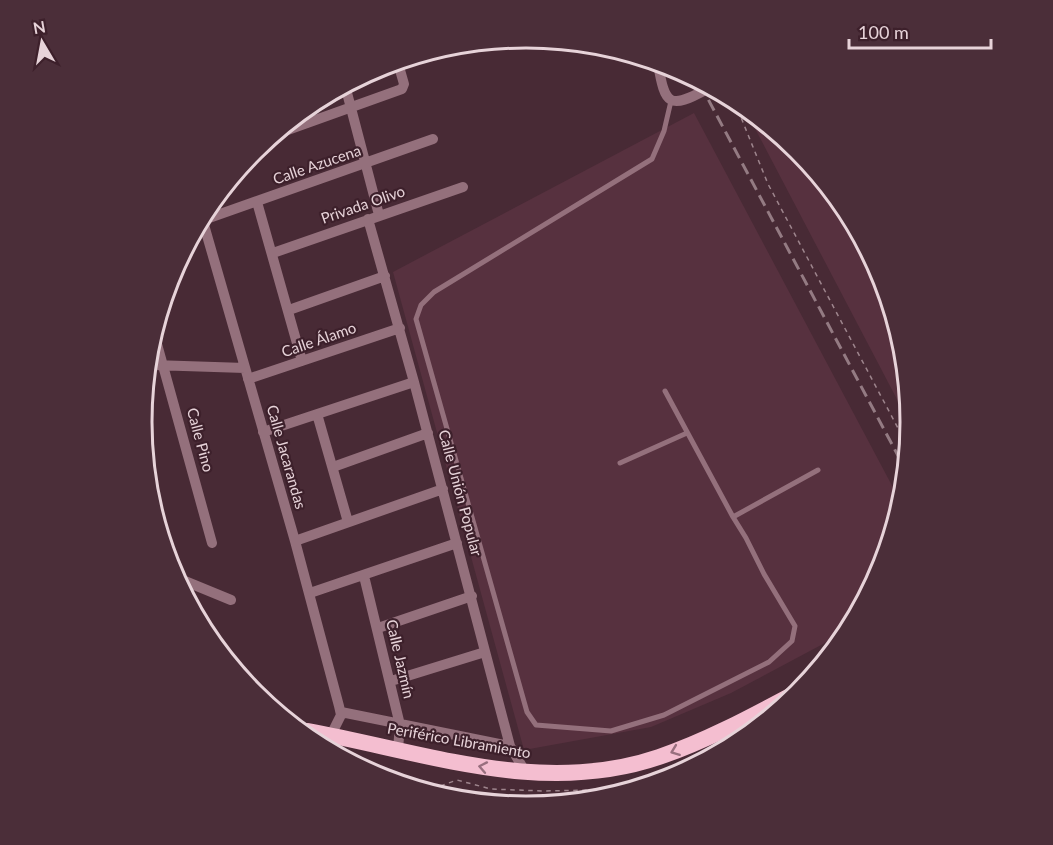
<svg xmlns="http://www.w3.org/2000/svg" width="1053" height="845" font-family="Lato,sans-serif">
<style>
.built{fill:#57313f}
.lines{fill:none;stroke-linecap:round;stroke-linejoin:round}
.path{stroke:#9e858d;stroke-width:1.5;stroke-dasharray:4.5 4.5;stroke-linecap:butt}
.service{stroke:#94707c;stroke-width:5}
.minor{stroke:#94707c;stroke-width:10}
.trunk{stroke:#f4bed0;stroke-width:16}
.rail{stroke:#947b83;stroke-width:3;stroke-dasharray:12 6;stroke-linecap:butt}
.oneway{stroke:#986f7e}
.labels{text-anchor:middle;stroke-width:4.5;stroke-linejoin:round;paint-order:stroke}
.street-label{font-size:15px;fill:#e7d3d9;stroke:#3d202b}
.rim{fill:none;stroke:#e7d3d9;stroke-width:3}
</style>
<rect width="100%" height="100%" fill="#482a35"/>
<!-- built -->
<path class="built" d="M694 113 897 495 882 570 838 636 731 693 651 727 524 750 393 272Z
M749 117 799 151 882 275 911 426Z"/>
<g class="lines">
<!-- path -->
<path class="path" d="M738 110 768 184 907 445
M432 789 457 780 491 789 544 791 591 790 639 782 681 770 700 761"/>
<!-- service -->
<path class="service" d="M665 391 733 517 746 538 764 574 795 626 792 641 769 662 664 715 611 731 536 725 527 712 416 319 421 305 434 292 652 159 664 131 671 101
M620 463 687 433
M733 517 818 470"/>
<!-- minor -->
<path class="minor" d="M658 64C665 105 669 110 707 89
M346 89 379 215
M282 132 402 89 404 84 398 63
M257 202 302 361
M209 218 433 139
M368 219 414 382 510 746 526 773
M204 225 295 541 339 706 341 715 331 735
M273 253 463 187
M289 310 385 276
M157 344 212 543
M153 365 245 368
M248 379 400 328
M317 414 348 522
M263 432 414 382
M333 467 428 433
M295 541 443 489
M364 576 400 725 398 749
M175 577 231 600
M310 593 457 543
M378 628 472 596
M391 681 485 652
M341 712 510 746"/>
<!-- trunk -->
<path class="trunk" d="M308 731C424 752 542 797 659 757 709 740 756 714 803 689"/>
<!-- rail -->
<path class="rail" d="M700 84 903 465"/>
</g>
<!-- one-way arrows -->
<defs><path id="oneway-chevron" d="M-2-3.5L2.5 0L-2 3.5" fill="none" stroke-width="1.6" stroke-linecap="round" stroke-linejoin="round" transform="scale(1.5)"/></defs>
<g class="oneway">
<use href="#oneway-chevron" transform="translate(675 751) rotate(159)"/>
<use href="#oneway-chevron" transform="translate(483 767) rotate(-169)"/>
</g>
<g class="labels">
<!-- street labels -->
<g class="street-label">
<text transform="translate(317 165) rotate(-19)" y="5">Calle Azucena</text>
<text transform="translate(363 205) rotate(-19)" y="5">Privada Olivo</text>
<text transform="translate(319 340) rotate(-19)" y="5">Calle Álamo</text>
<text transform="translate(200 440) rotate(75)" y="5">Calle Pino</text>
<text transform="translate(286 457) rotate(74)" y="5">Calle Jacarandas</text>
<text transform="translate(460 493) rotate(75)" y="5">Calle Unión Popular</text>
<text transform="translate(400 659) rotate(77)" y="5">Calle Jazmín</text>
<text transform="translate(459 741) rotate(10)" y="5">Periférico Libramiento</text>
</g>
</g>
<!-- crop -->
<path d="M0 0H1053V845H0ZM152 422a374 374 0 1 1 748 0a374 374 0 1 1-748 0Z" fill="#4b2e39" fill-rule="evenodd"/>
<path class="rim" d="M152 422a374 374 0 1 1 748 0a374 374 0 1 1-748 0Z"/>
<!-- north arrow -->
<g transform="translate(42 42) rotate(350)" stroke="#3d202b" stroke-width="4.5" paint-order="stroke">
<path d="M0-4.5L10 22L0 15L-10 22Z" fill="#e7d3d9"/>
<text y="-9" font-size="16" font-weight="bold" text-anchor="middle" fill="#e7d3d9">N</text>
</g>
<!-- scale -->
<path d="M849 39v9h142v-9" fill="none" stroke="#e7d3d9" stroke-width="3"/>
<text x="858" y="39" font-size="18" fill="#e7d3d9" stroke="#3d202b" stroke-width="4.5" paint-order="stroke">100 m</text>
</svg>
